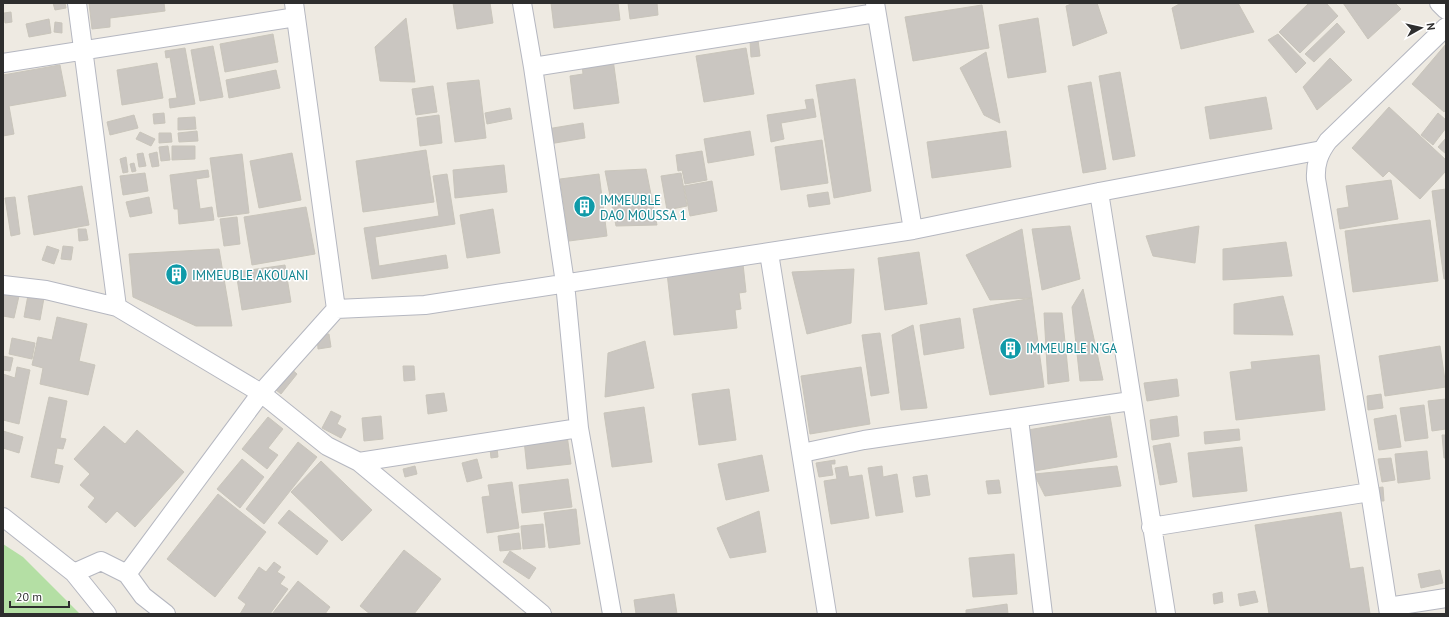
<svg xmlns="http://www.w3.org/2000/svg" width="1449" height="617" font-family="'PT Sans',sans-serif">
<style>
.green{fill:#b4dfa4}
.building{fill:#cac6c1;stroke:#c9c5bb}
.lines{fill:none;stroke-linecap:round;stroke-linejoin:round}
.street-casing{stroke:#b5b7c0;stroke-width:20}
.street{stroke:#fff;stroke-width:18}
.labels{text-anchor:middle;stroke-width:3;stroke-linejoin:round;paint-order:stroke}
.culture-label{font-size:13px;fill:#0d838f;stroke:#fff;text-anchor:start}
</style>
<rect width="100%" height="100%" fill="#eeeae2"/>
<!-- green -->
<path class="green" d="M3 544 23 557 80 614H3Z"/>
<!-- building -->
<path class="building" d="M53 3H65L66 8 55 10Z
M89 3H164L165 11 110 18V27L92 29Z
M453 3H490L493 23 457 29Z
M551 3H618L620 20 554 28Z
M628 3H657L658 15 630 19Z
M1074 3H1097L1107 33 1073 46 1066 6Z
M1181 3H1238L1254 32 1181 49 1172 8Z
M1309 3H1326L1338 16 1300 53 1279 32Z
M1343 3H1395L1401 9 1368 39Z
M982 5 989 48 913 61 905 17Z
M11 12 12 22 5 23 4 13Z
M406 18 415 82 380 81 375 47Z
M1038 18 1046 72 1008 78 999 25Z
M49 19 51 33 29 37 26 24Z
M55 22 62 23V33L54 32Z
M1337 23 1345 32 1314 62 1305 54Z
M273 34 278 62 225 72 220 44Z
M1278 34 1306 63 1296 73 1268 40Z
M758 40 760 56 751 57 750 41Z
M1446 44V109L1444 112 1412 84Z
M213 46 223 97 200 101 191 50Z
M185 48 195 104 170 108 169 99 177 98 170 57 166 58 165 51Z
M746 48 754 94 704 102 696 56Z
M986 52 1000 123 984 115 960 68Z
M1330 58 1352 80 1317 110 1303 87Z
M613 59 619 103 574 109 570 76 583 74 582 64Z
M157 63 163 98 122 105 117 70Z
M60 65 66 96 9 106 14 134 3 136V75Z
M276 70 280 88 229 98 226 80Z
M1120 72 1135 156 1113 160 1099 76Z
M855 79 871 191 834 198 816 85Z
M479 80 486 138 455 142 447 83Z
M1091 82 1106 169 1083 173 1068 86Z
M433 86 437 112 416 115 412 89Z
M1266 97 1272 129 1210 139 1205 107Z
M813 99 816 117 781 123 784 139 771 142 767 115 807 109 805 100Z
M1389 107 1446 160V171L1420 199 1389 171 1383 177 1352 148Z
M510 108 512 119 487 124 485 113Z
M164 113 165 123 154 124 153 114Z
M1438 113 1446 120V128L1433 145 1421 135Z
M134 115 138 128 110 135 107 122Z
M439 115 442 143 420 146 417 118Z
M195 117 196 129 178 130V118Z
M583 123 585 138 549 144 547 129Z
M197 131 198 141 179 142 178 133Z
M750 131 754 155 708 163 704 139Z
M1006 131 1011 167 932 178 927 142Z
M140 132 155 139 151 146 136 139Z
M159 133H171L172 142 159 143Z
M1446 138V154L1438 147Z
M822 140 828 183 781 190 775 147Z
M168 146 170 160 161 161 159 147Z
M172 146H195V159L172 160Z
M426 150 434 202 363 212 356 161Z
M702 151 707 180 685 184 682 170 678 171 676 155Z
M157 152 159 166 152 167 149 154Z
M143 153 146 166 139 167 137 154Z
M292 153 301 200 259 208 250 161Z
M242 154 249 213 218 217 210 158Z
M126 157 128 172 123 173 120 159Z
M134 163 136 171 132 172 130 164Z
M504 165 507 192 455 198 453 170Z
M646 169 657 225 616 226 605 171Z
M208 170 209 177 196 179 200 209 212 207 214 220 179 224 178 209H174L170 175Z
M145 173 148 191 123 195 120 176Z
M681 173 687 206 667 210 661 176Z
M447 174 455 224 375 237 379 266 446 255 448 268 372 279 364 228 439 216 433 176Z
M599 174 607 236 569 241 560 179Z
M1391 180 1398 219 1340 229 1337 209 1349 207 1346 186Z
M712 181 717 211 690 216 684 186Z
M82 186 89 225 34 235 28 196Z
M1446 189V279H1444L1432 191Z
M828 192 830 204 809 207 807 195Z
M15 197 20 234 11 236 5 198Z
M149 197 152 213 130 217 126 202Z
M306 207 315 254 252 265 244 217Z
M493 209 500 253 467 258 460 215Z
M237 217 240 244 224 246 220 219Z
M1430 220 1438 281 1353 292 1345 231Z
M1070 226 1080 279 1042 290 1032 229Z
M1199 226 1195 263 1153 256 1146 236Z
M78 229H86L88 240 79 241Z
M1022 229 1032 298 990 300 966 255Z
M1286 242 1292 276 1223 280V249Z
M47 246 59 250 54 264 42 260Z
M63 246 73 247 71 260 61 259Z
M219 249 232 326H196L133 297 129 254Z
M919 252 927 304 885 310 878 258Z
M743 264 746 292 739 293 741 309 735 310 737 328 674 335 667 273Z
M285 265 291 302 242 310 236 272Z
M854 269 851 323 807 334 792 272Z
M1083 289 1103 380 1080 381 1072 307Z
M3 292 19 296 14 318 3 316Z
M28 295 44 298 40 320 24 317Z
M1283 296 1293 335 1234 334V304Z
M1032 298 1044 387 990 395 973 309Z
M1044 313H1062L1069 381 1048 384Z
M57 317 87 324 79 361 95 365 88 395 40 384 43 368 32 365 38 337 52 340Z
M960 318 964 348 924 355 920 325Z
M913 325 927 408 901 410 892 335Z
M880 333 889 393 871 396 862 335Z
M329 334 331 347 318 349 317 335Z
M12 338 35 343 32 359 9 354Z
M645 341 654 388 605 397 608 353Z
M1440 346 1446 387 1385 396 1379 356Z
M1319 355 1325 410 1236 420 1230 372 1252 369 1251 362Z
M3 356 13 358 10 371 3 370Z
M288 366 297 374 281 394 271 386Z
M403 366H414L415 380 404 381Z
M17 367 30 370 19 424 3 420V374L15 378Z
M861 367 870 424 810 434 801 376Z
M1177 379 1179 396 1147 401 1144 383Z
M729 389 736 440 699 445 692 394Z
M444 393 447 411 428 414 426 395Z
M1381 394 1383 408 1368 410 1367 396Z
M49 397 67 401 60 438 66 439 63 449 57 448 54 464 63 466 59 483 31 477Z
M1446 399V429L1432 431 1428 401Z
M1424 405 1428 438 1405 441 1400 408Z
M644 407 652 462 612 467 604 413Z
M331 411 341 416 337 424 346 429 341 438 322 428Z
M1396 415 1401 447 1379 450 1374 419Z
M381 416 383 439 364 441 362 418Z
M1110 416 1117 457 1034 471 1028 430Z
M1177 416 1179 436 1152 440 1150 420Z
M268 417 283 429 268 448 278 455 267 469 242 449Z
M104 426 125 444 137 430 184 472 135 527 117 511 106 523 88 507 95 498 80 485 90 474 74 459Z
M1239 429 1240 440 1205 444 1204 432Z
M3 431 23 437 19 453 3 448Z
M567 435 571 464 527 469 524 440Z
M1442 435H1446V458H1444Z
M298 442 317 457 264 524 246 509Z
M1170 443 1177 482 1160 485 1153 446Z
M1242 447 1247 491 1193 497 1188 453Z
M497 448 498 457 491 458 490 449Z
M1427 451 1430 479 1398 483 1395 454Z
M762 455 769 491 726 500 718 464Z
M1391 458 1395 480 1382 482 1378 459Z
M242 459 264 477 240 508 217 489Z
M477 459 482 478 467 482 462 463Z
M835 460V464H831L833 475 819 477 816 463Z
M321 461 372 510 342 541 291 492Z
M415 466 417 474 405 477 403 469Z
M847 466 849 477 862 475 869 518 831 524 824 481 837 479 835 468Z
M882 466 883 477 897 474 903 512 876 516 868 468Z
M1117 466 1121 486 1045 496 1034 474Z
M927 475 930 495 916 497 913 477Z
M568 479 572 507 522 513 519 485Z
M999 480 1001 493 988 494 986 481Z
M512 482 519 528 487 533 482 497 490 496 488 485Z
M1383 487 1384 501H1377L1375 488Z
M218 494 266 532 215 597 167 559Z
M576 509 580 544 549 548 544 513Z
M289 510 328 541 317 555 278 523Z
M759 511 766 552 730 558 717 528Z
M1341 512 1350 569 1363 567 1370 614H1269L1255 525Z
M543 524 545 547 523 549 521 526Z
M519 533 521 549 500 551 498 536Z
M404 550 441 579 414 614H370L360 606Z
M510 551 536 568 529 579 503 562Z
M1014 554 1017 594 973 597 969 558Z
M274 562 281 567 277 572 285 577 280 584 288 589 270 614H240L246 604 238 598 259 567 266 572Z
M1440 570 1443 583 1421 588 1418 574Z
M298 581 330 607 325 614H272Z
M1255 591 1258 602 1240 606 1238 594Z
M1222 592 1223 602 1214 604 1213 594Z
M674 594 677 614H636L634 600Z
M1007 604 1008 614H966V610Z"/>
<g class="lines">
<defs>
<path id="street" d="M77 3 117 307
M522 3 533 67 565 283 579 428 612 614
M875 3 913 230
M1439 3 1446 10
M3 63 296 17
M533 67 876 13
M1099 192 1166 614
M769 253 827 614
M3 285 46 290 117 307 261 393 327 446 359 462 542 614
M336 309 425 305 913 230 1099 192 1322 150
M1019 419 1043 614
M802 453 864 440 1131 401
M359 462 579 428
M3 517 74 573 107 614
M1151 527 1370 492
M74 573 101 561 127 574 143 596 166 614
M127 574 261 393 336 309 294 3
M1388 607 1446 598
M1389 614 1370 492 1316 179C1315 164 1319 153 1328 141L1446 27"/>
</defs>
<!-- street casing -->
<use href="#street" class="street-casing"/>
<!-- street -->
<use href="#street" class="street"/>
</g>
<!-- icons -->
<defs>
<symbol id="building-disc" viewBox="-11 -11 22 22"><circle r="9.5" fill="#0f9aa8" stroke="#fff"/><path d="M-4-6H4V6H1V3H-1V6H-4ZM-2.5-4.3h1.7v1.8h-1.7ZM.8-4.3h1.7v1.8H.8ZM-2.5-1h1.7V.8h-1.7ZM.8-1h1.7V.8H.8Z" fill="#fff"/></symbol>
</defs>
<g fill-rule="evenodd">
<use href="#building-disc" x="572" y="194" width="25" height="25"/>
<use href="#building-disc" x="164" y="262" width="25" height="25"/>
<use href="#building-disc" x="998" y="336" width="25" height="25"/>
</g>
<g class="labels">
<!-- culture labels -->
<g class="culture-label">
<text x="600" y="205">IMMEUBLE<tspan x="600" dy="15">DAO MOUSSA 1</tspan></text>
<text x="192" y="280">IMMEUBLE AKOUANI</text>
<text x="1026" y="353">IMMEUBLE N'GA</text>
</g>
</g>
<!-- border -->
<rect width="1449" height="617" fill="none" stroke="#2e2e2e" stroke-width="8"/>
<!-- north arrow -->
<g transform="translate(1421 28) rotate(82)" stroke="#ffffff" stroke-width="3" paint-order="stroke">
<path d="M0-3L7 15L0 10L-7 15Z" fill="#2e2e2e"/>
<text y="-6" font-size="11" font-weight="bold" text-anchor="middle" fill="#2e2e2e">N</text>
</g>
<!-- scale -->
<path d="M10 601v6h59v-6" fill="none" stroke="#2e2e2e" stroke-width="2"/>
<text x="16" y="601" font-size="12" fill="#2e2e2e" stroke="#ffffff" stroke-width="3" paint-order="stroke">20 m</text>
</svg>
